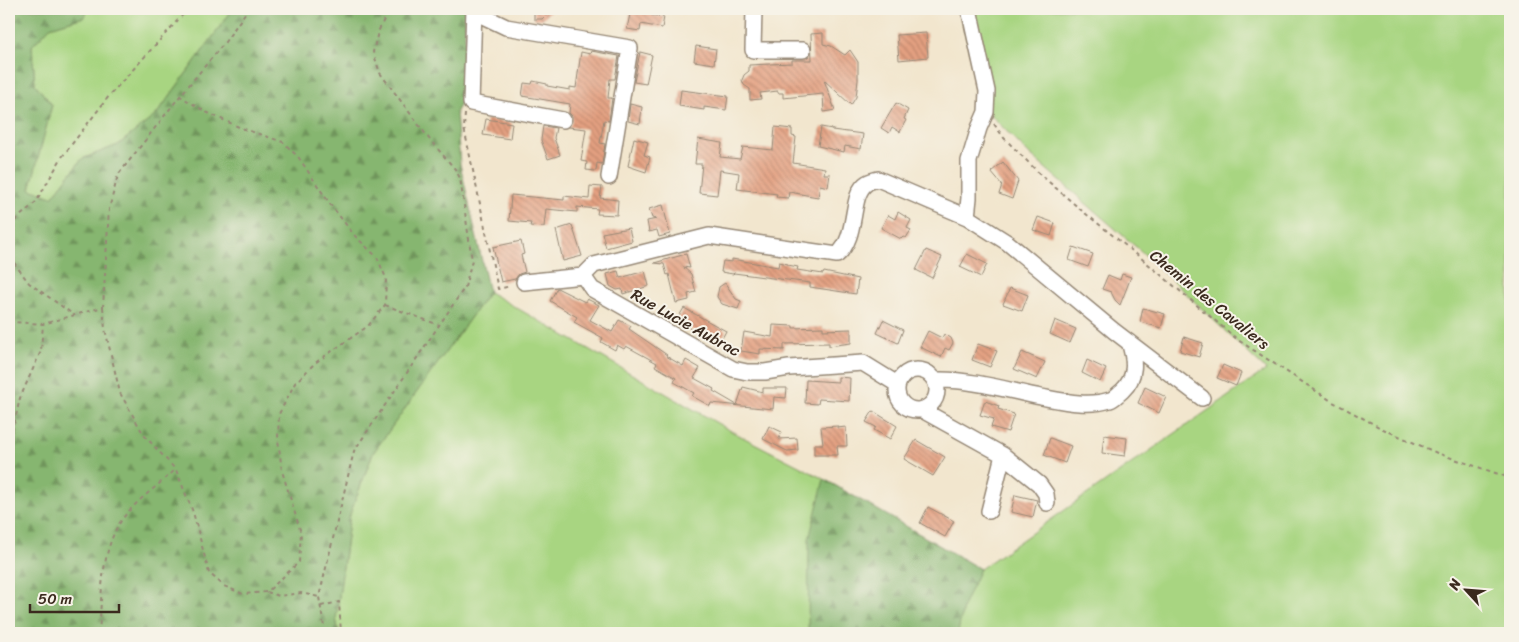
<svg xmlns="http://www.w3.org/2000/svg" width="1519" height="642" font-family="Sriracha,sans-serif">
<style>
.green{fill:#a8d581;stroke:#728050}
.forest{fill:url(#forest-firs);stroke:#607046}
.building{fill:url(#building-back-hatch)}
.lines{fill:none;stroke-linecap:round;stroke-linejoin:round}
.minor-casing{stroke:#968876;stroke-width:18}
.path{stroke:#968876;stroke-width:2;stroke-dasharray:4 4;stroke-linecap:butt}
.minor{stroke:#fff;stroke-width:15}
.labels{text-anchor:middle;stroke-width:4;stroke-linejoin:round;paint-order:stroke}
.street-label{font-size:16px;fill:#3b2a1e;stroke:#f7f3e8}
</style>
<defs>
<pattern id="forest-firs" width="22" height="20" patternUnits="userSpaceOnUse" patternTransform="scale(1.25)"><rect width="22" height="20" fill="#86b66f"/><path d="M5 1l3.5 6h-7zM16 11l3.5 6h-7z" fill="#6f945b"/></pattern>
<pattern id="building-back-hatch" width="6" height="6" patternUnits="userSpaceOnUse" patternTransform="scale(1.25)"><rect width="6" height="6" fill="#e4a081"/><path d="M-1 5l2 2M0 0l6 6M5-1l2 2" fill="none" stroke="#ba8369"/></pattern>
</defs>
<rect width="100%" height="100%" fill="#f7f3e8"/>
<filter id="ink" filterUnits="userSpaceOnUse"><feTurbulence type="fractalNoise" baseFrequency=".02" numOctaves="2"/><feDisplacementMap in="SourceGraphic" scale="10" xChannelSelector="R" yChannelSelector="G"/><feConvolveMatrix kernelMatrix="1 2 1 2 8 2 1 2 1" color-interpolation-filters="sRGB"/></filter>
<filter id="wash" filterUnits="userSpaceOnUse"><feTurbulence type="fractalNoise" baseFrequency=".0096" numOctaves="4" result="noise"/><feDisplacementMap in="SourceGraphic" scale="20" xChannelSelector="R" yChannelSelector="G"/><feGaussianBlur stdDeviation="1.12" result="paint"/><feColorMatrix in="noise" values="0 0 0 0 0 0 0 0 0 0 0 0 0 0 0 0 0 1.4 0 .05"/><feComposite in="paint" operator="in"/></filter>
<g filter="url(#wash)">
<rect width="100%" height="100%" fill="#f2e6ce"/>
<!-- green -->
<path class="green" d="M89 9H233L156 115 118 145 82 159 52 197 30 189 52 105 35 84 32 46 50 27 83 17Z
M960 9H1510V633H339L336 619 350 514 373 453 489 292 731 431 824 479 980 569 1266 370 1150 259 1029 154 982 106Z"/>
<!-- forest -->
<path class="forest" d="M9 9H89L84 17 50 27 32 46 35 84 52 105 30 189 52 197 82 159 118 145 156 115 233 9H465V96L456 111 460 164 489 292 373 453 350 514 336 619 339 633H9Z
M824 479 980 569 963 607 958 633H808L809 539Z"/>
<g id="blocks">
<!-- building -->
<path class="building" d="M534 9H552L542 19H534Z
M631 9H652L651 15 664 17 662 28 641 24 640 31 627 29Z
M823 33V44L831 46 845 55 850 50 858 62V80L856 97 851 105 824 80 835 110 824 112 823 94 783 98V93H778V91L760 93 761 99 750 100V89L744 85 742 80 744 75 749 71V65L792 63V60H812L811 34Z
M926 33 928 57 899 60 897 35Z
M696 46 716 49 714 64 694 61Z
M591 51 619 56 615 79H610L608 98H612L609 121 604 120 602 132 600 143 605 144 602 164 597 163 596 171 586 170 587 162 581 161 586 129 569 127 572 121V116L569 113 570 104 522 96 524 83 532 84 533 81 547 84V86L570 90V87L576 88 581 52 590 54Z
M640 52 652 55 646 84 634 82Z
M681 90 728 96 726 110 704 107V110L679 106Z
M896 103 908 110 904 119 906 120 900 132 892 127 889 133 881 128Z
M630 104 642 107 640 124 628 121Z
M486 119 512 123 510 139 483 135Z
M543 126 556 128 554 138 560 155 548 159 541 140Z
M775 127 792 129V136L796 137 793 163 825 168 824 174H830L828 187 820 185 818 197 789 192 788 198 776 197 777 194 737 189 739 173 720 170 717 195 699 193 702 164H695L698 139 722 143 720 157 740 159 743 147 773 150Z
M821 127 832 129V130L863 134 861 149 845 146 844 152 818 146Z
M634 138 648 142 644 155 650 157 646 172 628 166Z
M1003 162 1018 181 1012 199 999 194 1002 185 991 172Z
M590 186 602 187 600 198 618 200 617 215 597 214 598 209 577 207V212L546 209 544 227 530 226 531 223 509 221 511 195 564 200V196L589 199Z
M663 205 670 234 659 237 657 230 649 232 647 221 657 219 652 218 649 209Z
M898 212 911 220 907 228 911 230 906 238 903 237 901 239 881 228 888 215 895 219Z
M1038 217 1055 223 1051 236 1033 230Z
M572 225 582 256 563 261 556 230Z
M629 228 632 241 606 248 602 233Z
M521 241 524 254 521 255 525 272 519 274 515 279 501 282 493 247Z
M1073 247 1093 254 1088 267 1069 260Z
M926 250 942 257 932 278 916 270Z
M686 254 690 268 683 267 691 274 696 292 688 294 689 300 676 303 669 274 667 275 664 264 654 263Z
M967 254 987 264 981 277 960 267Z
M732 259 778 267 779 262 788 264V265L798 267 797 270 823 274 824 272 858 279 856 294 810 287V283L734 273 733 274 721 272 723 261 732 262Z
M618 271 620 278 645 271 649 286 623 294 622 289 617 290 610 286 607 274Z
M1122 274 1131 277 1120 305 1115 300 1111 292 1102 289 1108 275 1120 280Z
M725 283 736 299 741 301 738 309 722 304 717 297 719 287Z
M557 288 585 302 587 299 599 305 590 320 612 332 619 320 631 326 629 329 667 355 666 356 683 366 686 360 700 368 694 378 714 389 713 391 737 405 743 387 763 392V388H787L786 398 774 397 773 409 711 403 710 406 692 396 694 393 674 382 676 378 655 366 657 363 626 346 624 349 617 345 615 350 601 342 603 338 574 322 577 317 550 301Z
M1010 288 1028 295 1022 311 1003 304Z
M684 308 726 331 719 344 676 321Z
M1143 308 1165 314 1161 328 1140 322Z
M883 320 903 330 898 343 877 333Z
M1055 320 1076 329 1070 343 1050 334Z
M773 325 793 326V328L823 327V330L851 329V343L829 346V343L784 344V350L760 349V354L741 351 744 332 772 337Z
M928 331 942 338 944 334 951 338 953 343 949 350 945 348 941 357 920 347Z
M1184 337 1203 343 1199 357 1180 351Z
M978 344 997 351 990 367 972 360Z
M1022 352 1045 362 1037 379 1014 369Z
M1087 360 1106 369 1100 382 1082 373Z
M1223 365 1241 373 1236 386 1217 378Z
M838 377 850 378 849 401 819 399 818 404 805 403 806 380 838 382Z
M1145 387 1166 397 1159 413 1138 403Z
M985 401 999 406 998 409 1014 414 1008 432 991 427 994 419 980 415Z
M873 411 897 426 890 439 874 430 876 427 866 422Z
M769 426 782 432 779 439 797 438 798 450 787 451 763 439Z
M838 426 837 428 846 427 847 446H837L838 455H814V444H823L821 427Z
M1104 435 1127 438 1125 456 1102 453Z
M1050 438 1071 446 1065 463 1044 455Z
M916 440 945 457 933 476 904 459Z
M1015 495 1037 500 1033 517 1011 512Z
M928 507 954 521 945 537 920 523Z"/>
</g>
</g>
<g filter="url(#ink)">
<use href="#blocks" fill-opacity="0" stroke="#968876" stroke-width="1"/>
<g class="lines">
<defs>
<path id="minor" d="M474 9 471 103 563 120
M476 9 485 17 506 27 630 48 609 177
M754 9 753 50H803
M969 9 987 91 986 112 979 128 969 161V198L967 217 1008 243 1114 331 1202 398
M583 276 592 289 733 369 747 372H765L789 368 863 363 897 384
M524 282 583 276 594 265 709 236 837 255C859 237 849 194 867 183 869 181 875 180 878 179L967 217
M897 390a20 20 0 1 1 40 0a20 20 0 1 1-40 0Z
M936 380C971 379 1007 390 1041 397 1063 401 1088 407 1110 400 1114 399 1118 394 1122 391 1137 377 1135 360 1129 342
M922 410 1003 455 1039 484 1046 494 1047 503
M989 511 1003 455"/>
</defs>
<!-- minor casing -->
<use href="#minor" class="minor-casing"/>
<!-- path -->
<path class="path" d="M465 114 464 128 498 289 511 286
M994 124 1004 138 1041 175 1081 210 1141 258 1238 340 1333 402 1381 428 1437 453 1510 478
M9 226 36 202 62 157 109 96 188 9
M9 256 29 283 74 315
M385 305 439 325
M103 307 105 329 120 393 144 435 176 470 193 512 209 573 224 586 243 594 267 592 299 562 301 533 282 471 278 439 279 414 295 383 315 363 368 326 385 305 386 278 377 257 355 236 330 204 299 158 283 142 241 128 206 112 180 96
M9 320 13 322 43 324 103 307 109 209 118 175 180 96 225 42 248 9
M9 447 20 398 41 351 43 324
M267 592 279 596 301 593 319 597
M321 606 339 602 341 633
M99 633C102 597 100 556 119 524 132 503 157 487 175 470
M325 633 319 597 354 451 465 287 472 260 460 178 455 169 430 140 380 73 373 52 378 32 389 9"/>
<!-- minor -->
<use href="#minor" class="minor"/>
</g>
</g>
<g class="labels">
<!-- street labels -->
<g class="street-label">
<text transform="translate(1210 299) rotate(39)" y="6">Chemin des Cavaliers</text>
<text transform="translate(686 322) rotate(29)" y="6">Rue Lucie Aubrac</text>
</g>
</g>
<!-- margin -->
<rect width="1519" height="642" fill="none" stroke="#f7f3e8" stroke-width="30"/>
<!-- north arrow -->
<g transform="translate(1466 590) rotate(296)" stroke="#f7f3e8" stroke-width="4" paint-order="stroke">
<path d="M0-4L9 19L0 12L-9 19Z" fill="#3b2a1e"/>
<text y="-8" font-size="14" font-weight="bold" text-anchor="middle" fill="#3b2a1e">N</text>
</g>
<!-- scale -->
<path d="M30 604v8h89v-8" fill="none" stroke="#3b2a1e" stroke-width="2.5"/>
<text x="38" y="604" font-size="15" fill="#3b2a1e" stroke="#f7f3e8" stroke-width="4" paint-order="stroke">50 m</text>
</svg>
